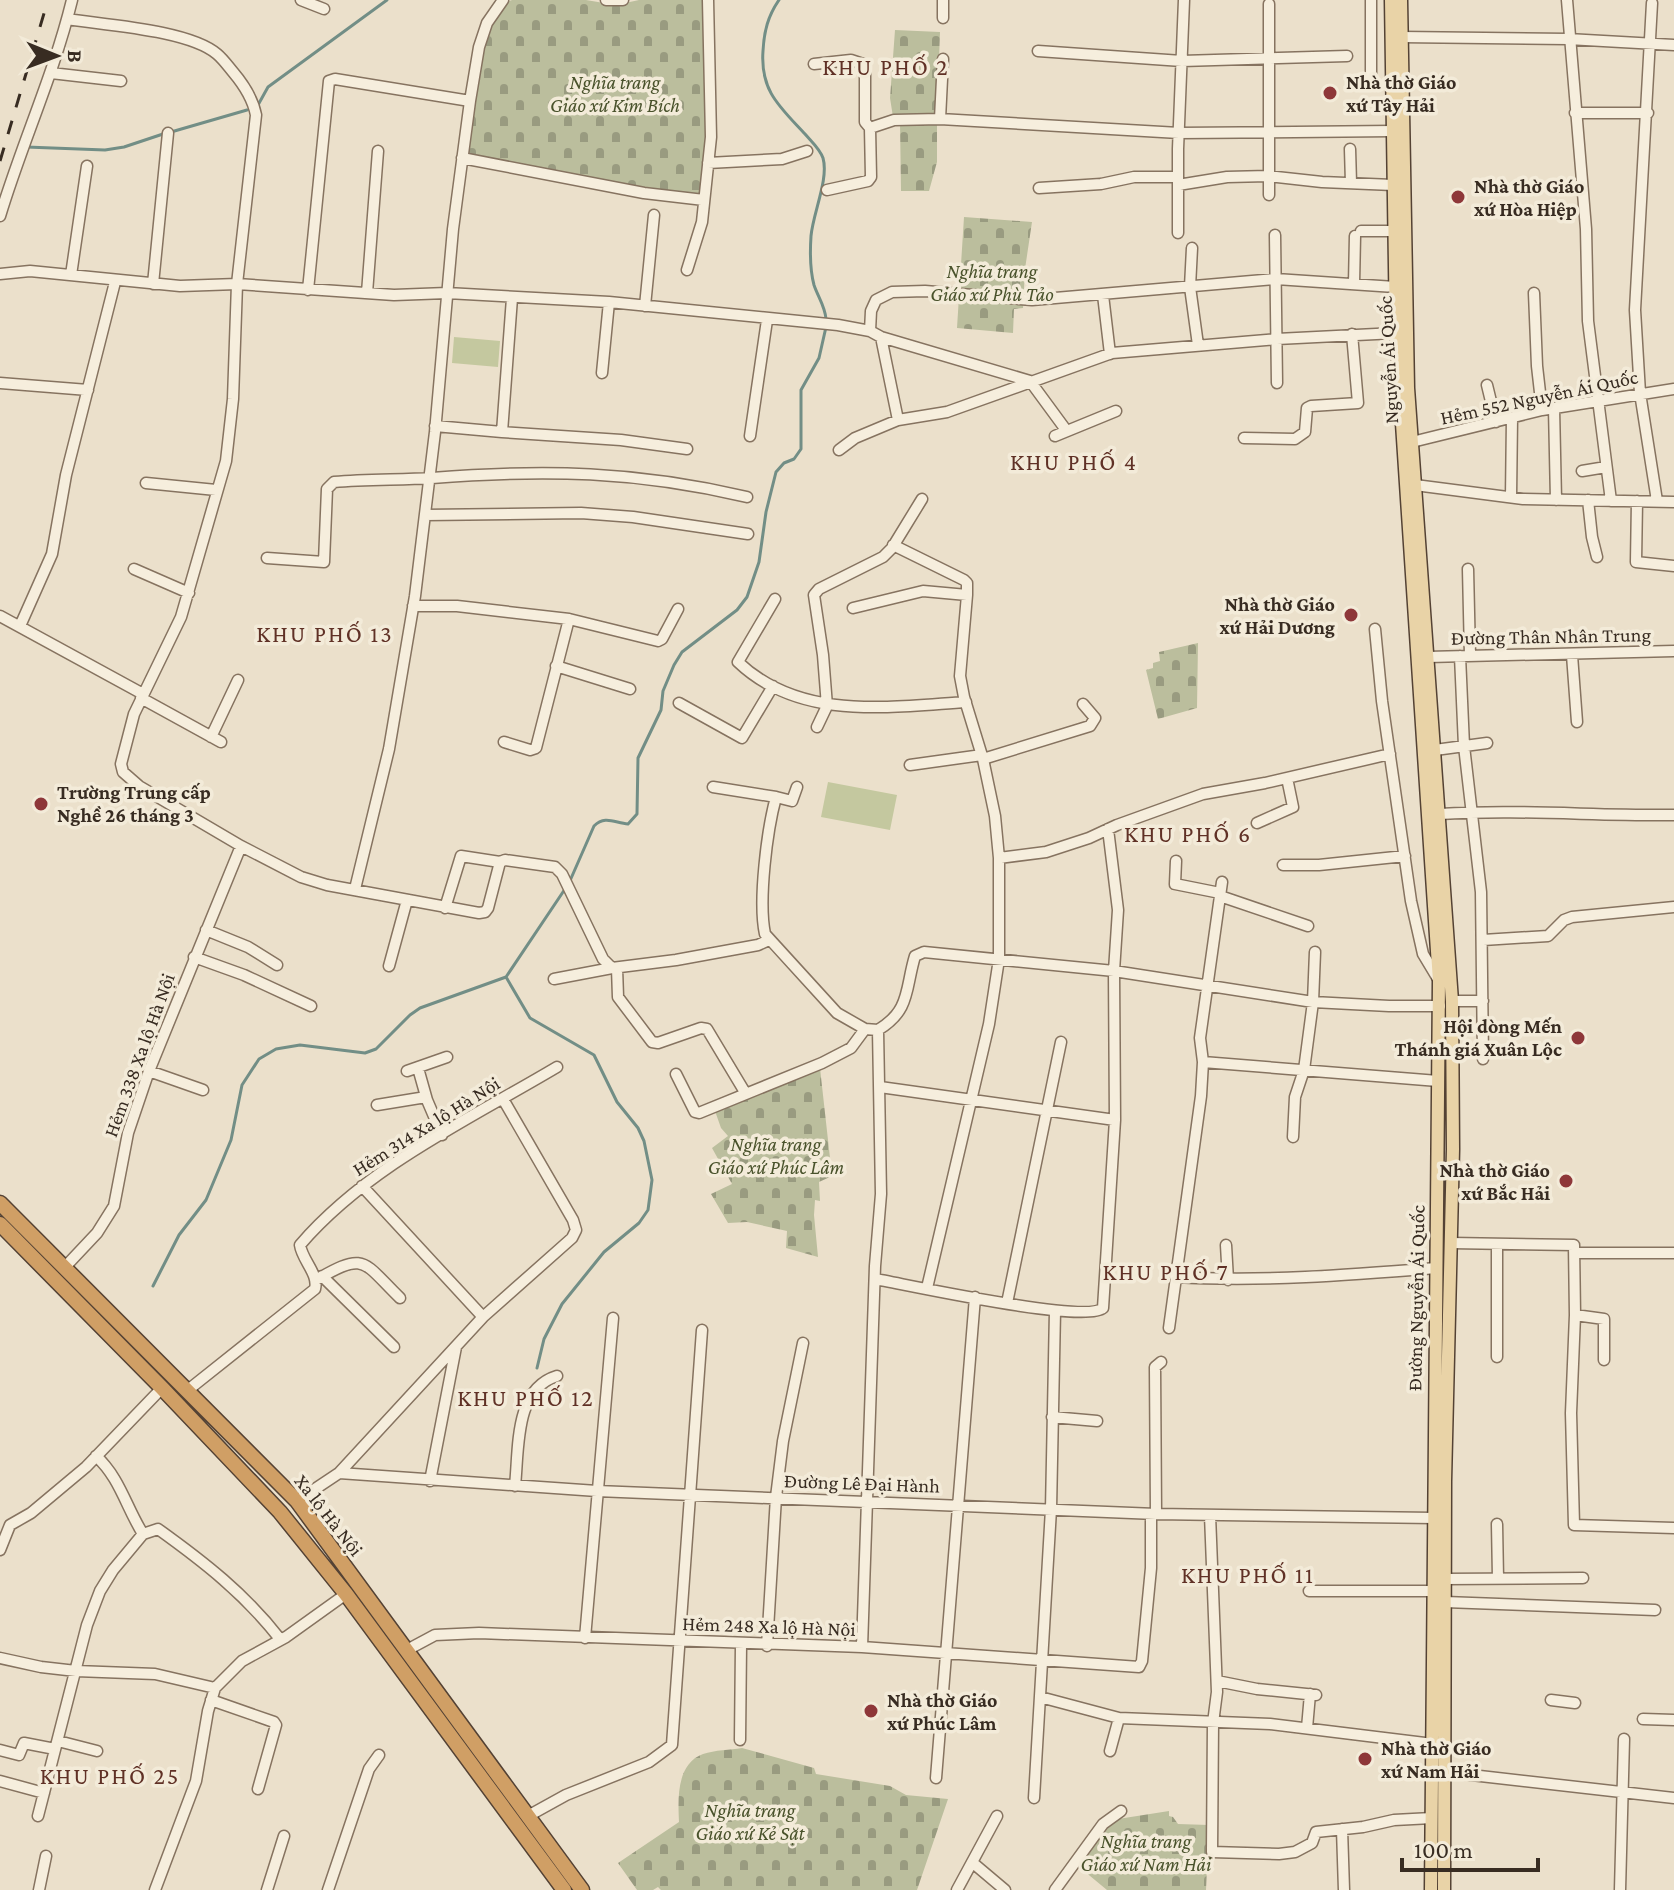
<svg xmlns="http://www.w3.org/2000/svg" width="1674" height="1890" font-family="'Crimson Pro',serif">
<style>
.grass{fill:#c4c89f}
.cemetery{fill:url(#cemetery-stones)}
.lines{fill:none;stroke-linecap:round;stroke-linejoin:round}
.stream{stroke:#728e86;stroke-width:3}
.minor-casing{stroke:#867360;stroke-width:13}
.major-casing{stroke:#544234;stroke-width:15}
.highway-casing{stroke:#544234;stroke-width:17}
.minor{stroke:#f6eedd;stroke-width:10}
.major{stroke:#e9d3a7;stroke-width:12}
.highway{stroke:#d09f65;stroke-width:14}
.rail{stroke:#382c22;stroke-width:3;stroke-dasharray:14 14;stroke-linecap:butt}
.poi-dot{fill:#8e3739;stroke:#f3ebd9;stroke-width:3}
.labels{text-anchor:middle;stroke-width:7;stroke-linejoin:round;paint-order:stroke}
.park-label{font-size:20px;font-style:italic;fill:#49522b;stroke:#f3ebd9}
.poi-label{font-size:20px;font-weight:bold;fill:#382c22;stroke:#f3ebd9;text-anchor:start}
.street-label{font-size:20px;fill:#382c22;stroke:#f3ebd9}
.quarter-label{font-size:24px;letter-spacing:2px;fill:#603126;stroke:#f3ebd9}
</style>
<defs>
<pattern id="cemetery-stones" width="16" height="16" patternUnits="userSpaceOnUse" patternTransform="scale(2)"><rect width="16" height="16" fill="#bbbe9d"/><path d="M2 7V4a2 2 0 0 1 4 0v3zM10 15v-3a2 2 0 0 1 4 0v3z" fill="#999b80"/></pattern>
</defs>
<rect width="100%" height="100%" fill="#ebe0cb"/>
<!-- grass -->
<path class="grass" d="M454 337 500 341 498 367 452 363Z
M828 782 897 795 890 830 821 817Z"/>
<!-- cemetery -->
<path class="cemetery" d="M512 0H586L616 5 639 0H705L708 137 701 198 644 191 466 156C471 123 479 11 512 0Z
M895 30 940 32 937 116 893 117 890 98Z
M937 122V162L929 191H901L900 123Z
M964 217 1032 222 1025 269 1023 308 1014 309 1013 333 957 328Z
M1198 643 1197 708 1158 719 1146 670 1153 668V663L1160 661 1159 652Z
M820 1068 832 1176 819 1182 820 1201 815 1200 814 1215 818 1257 786 1248 787 1231 747 1222 728 1223 711 1194 732 1184 712 1148 728 1136 721 1128 715 1111Z
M742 1748 814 1768 816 1774 890 1786 906 1795 948 1799 917 1890H661L658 1887 653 1890H637L618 1863 679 1822C678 1799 676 1764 703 1754 715 1750 730 1750 742 1748Z
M1169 1811V1816L1173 1817 1178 1824 1209 1825 1206 1890H1107L1078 1866 1105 1827 1118 1819Z"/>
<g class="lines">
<!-- stream -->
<path class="stream" d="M779 0C768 16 764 31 763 51 760 91 780 107 805 134 812 142 820 149 823 158 829 179 813 213 811 236 810 251 810 270 814 285 818 297 825 306 826 319
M258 105 268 87 387 0
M171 132 247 110
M26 147 105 150 124 147 163 134
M569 883 594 826C605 815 615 823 628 824L637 814 638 758 661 710 663 691 674 665 682 652 737 610 747 597 759 562 766 512 776 472 784 463 794 459 801 449V390L819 358 826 327
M153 1286 179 1235 206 1200 231 1140 242 1085 259 1059 276 1049 300 1045 365 1053 376 1049 410 1015 420 1008 506 977
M537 1368 544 1339 562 1304 604 1252 639 1223 648 1210 652 1180 644 1141 638 1128 617 1102 594 1055 530 1018 506 977 565 889"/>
<defs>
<path id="minor" d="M301 0 324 9
M606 0H623
M1371 0V77
M1567 0 1586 229 1588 321 1611 501
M1652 3 1635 310 1640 393 1657 501
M943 18V0
M67 19C105 25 189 30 217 54 223 59 228 66 233 72 244 85 253 99 256 115L237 284 233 399 226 461 181 617 134 714 121 764 123 772 139 786 241 846 301 877 327 885 479 913 485 912 488 908 500 862 505 860 555 867 562 874 603 959 612 968 676 960 758 945 769 940
M1401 37 1568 39 1674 45
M1038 51 1182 61 1347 56
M814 64 851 60 863 64 865 73V122L870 128 894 120 940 119 1179 133 1393 131
M51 73 121 81
M1575 113H1648
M940 119 943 59
M1350 149 1351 183
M462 158 644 193 704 200
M708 163 782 159 807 151
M1178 185 1227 177 1268 176 1322 182 1393 185
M1039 188 1101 184 1134 177H1178
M827 190 868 181 871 177 870 128
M1269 195V4
M0 216C22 143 54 74 72 0
M1361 231H1394
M1178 233V149L1184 0
M1275 235 1277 383
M1192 248 1190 287 1198 345
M687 270 702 222 711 137 708 0
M0 274 30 271 180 286 237 284 394 295 447 293 609 302 838 325 870 331
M71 275 87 166
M153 284 168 133
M1354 284 1355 236
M308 290 329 81 335 79 470 101
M367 293 378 151
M1534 293 1537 366 1542 410
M1103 295 1110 354
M645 306 654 215
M881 337 898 420
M602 373 609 302
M0 383 88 390
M1487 385 1496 422
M1554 408 1556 500
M435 426 502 432 512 298
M1066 430 1030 381 881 337 870 331 871 311 876 300 892 292 925 291 1032 300 1276 279 1395 287
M502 432 621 440 687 449
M750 436 767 320
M1055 436 1116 411
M1244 438 1295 439 1305 432 1307 408 1311 406 1358 403 1352 334
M1412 442 1542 410 1674 389
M839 450 855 438 898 420 947 412 1112 353 1277 339 1396 333
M1582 471 1606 467
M146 483 216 490
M1415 485 1523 499 1674 502
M1511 497 1512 418
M1588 500 1592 537 1597 557
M1637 501 1636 562 1674 566
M425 515 581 513 633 517 748 534
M893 545 964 580 967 583V595
M267 558 324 562 327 489 334 482C367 479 399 480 432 478 544 469 637 471 747 497
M134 569 189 593
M1468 569 1470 656
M775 599 738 662C800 721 888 707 966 702
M413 606H457L569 619 536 748 530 750 504 742
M853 608 923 591 967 595 960 676 964 697 983 759 995 816 999 858V959L989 1024 927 1288
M0 616 143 694
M569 619 658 641 662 639 678 609
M20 626 52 554 66 475 115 282
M1375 629 1382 701 1411 901 1423 954 1438 979
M1572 655 1577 722
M1460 656 1464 746 1481 892 1483 1059
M1428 657 1674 651
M556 666 630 689
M141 698 221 742
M679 703 742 738 773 686
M817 727 827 706 823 655 814 595 819 589 883 557 892 548 922 499
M211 737 238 680
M1435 750 1487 743
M983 759 1090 726 1095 718 1083 704
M910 765 982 755
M713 787 776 797C767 830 758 901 765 934L837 1013 865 1029 878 1030C911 1010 905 989 915 956L924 952 1114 971 1313 1002 1389 1006H1440
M776 797 792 801 797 787
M1440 814C1518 809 1596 816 1674 815
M1257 823 1293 807 1287 778
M999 858 1046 852 1089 838 1117 825 1203 794 1265 783 1390 754
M1176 861 1175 884 1220 893
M1283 865H1319L1405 856
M355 889 389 749 415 596 435 432 453 229 470 101 479 47 487 23 503 0
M1220 896 1308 926
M445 908 461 856 500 862
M206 930 248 947 277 965
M1483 940 1548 936 1564 920 1572 917 1674 907
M194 957 244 975 311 1006
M389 966 407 900
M617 968 618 997 652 1042 658 1043 701 1028 707 1029 746 1094
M554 979 612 968
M1452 1001H1483
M1203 1062 1438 1081
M418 1068 427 1100 442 1135
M149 1071 203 1090
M407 1071 447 1057
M676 1074 695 1112 699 1113 822 1063 851 1048 865 1029
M880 1087 1115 1120
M377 1105 426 1097
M1293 1137 1295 1097 1304 1070 1313 1002 1315 952
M362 1186 483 1317
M1451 1243 1574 1245 1575 1315 1571 1413 1574 1525 1674 1528
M1226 1245 1228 1280
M1575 1253H1674
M65 1267 97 1233 114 1206 128 1133 149 1071 241 846
M322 1276 394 1347
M1175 1277C1262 1282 1349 1275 1436 1268
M875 1279C909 1285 1085 1324 1103 1308L1115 1120 1114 971 1118 910 1108 829
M316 1280C366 1251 362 1261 400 1298
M1007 1303 1061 1042
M1575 1315 1604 1319V1360
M1169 1328 1201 1096 1203 1062 1200 1038 1222 882
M1497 1357V1244
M188 1390 315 1289C319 1274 302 1260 300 1245 368 1166 468 1120 557 1067
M1052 1417 1097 1421
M96 1456C120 1478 126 1507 143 1534
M339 1473 483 1317 572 1238 576 1230 573 1220 503 1099
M430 1481 456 1347
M515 1486C519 1449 514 1389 557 1376
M297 1501 339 1473 597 1491 1156 1514 1434 1518
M1156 1514 1155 1367 1161 1362
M1210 1515 1217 1692 1213 1723 1212 1852 1279 1854 1295 1852 1312 1843 1316 1832 1363 1827 1394 1820 1432 1818
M1497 1524 1498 1578
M0 1550 10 1525 31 1513 86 1467 162 1388
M1445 1579 1583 1578
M1309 1591H1434
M1445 1602 1655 1610
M585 1638 613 1318
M767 1646 776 1497 783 1441 803 1343
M862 1647 875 1266 881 1194 878 1030
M407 1650 435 1635 479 1633 862 1647 1139 1667 1142 1661 1151 1568V1514
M0 1658 41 1667 76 1671 155 1674 215 1688
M1217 1681 1257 1689 1316 1695
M1040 1697 1119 1718 1270 1724 1433 1744
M211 1700 274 1722 276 1725 258 1789
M1551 1700 1575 1703
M1643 1719 1674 1720
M1307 1728 1310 1694
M740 1740 741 1645
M58 1741 97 1751
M0 1750 19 1755 24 1743 55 1749
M1110 1751 1119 1718
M1445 1772 1674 1798
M936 1778 975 1297
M0 1781 44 1793
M1034 1798 1051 1509 1055 1311
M38 1816 87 1625 100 1591 113 1570 143 1534 158 1529C204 1562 245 1594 280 1639
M528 1816 566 1795 649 1762 672 1745 702 1330
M1342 1829 1344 1890
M973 1863 1005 1890
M39 1890 46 1856
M155 1890 196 1781 208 1711 215 1688 242 1661 286 1637 346 1594
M267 1890 284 1836
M328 1890 369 1769 379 1755
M957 1890 997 1816
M1055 1890 1103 1824 1121 1811
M1620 1890 1624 1739"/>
<path id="major" d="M1391 0 1396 333 1439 981 1431 1890
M1401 0 1408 388 1452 1001 1453 1149 1445 1481 1444 1890"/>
<path id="highway" d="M0 1203 297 1501 582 1890
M0 1224 162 1388 280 1512 346 1594 564 1890"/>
</defs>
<!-- minor casing -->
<use href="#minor" class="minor-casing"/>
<!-- major casing -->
<use href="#major" class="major-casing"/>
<!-- highway casing -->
<use href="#highway" class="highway-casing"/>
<!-- minor -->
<use href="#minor" class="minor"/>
<!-- major -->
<use href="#major" class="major"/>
<!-- highway -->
<use href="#highway" class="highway"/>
<!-- rail -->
<path class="rail" d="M0 161 48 0"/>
</g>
<!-- markers -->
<g class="poi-dot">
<circle cx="1330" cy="93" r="8"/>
<circle cx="1458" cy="197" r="8"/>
<circle cx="1351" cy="615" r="8"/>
<circle cx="41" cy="804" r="8"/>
<circle cx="1578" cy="1038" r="8"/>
<circle cx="1566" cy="1181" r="8"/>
<circle cx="871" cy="1711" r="8"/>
<circle cx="1365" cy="1759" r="8"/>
</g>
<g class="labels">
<!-- park labels -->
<g class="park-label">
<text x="615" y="89">Nghĩa trang<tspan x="615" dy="23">Giáo xứ Kim Bích</tspan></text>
<text x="992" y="278">Nghĩa trang<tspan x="992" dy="23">Giáo xứ Phù Tảo</tspan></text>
<text x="776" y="1151">Nghĩa trang<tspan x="776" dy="23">Giáo xứ Phúc Lâm</tspan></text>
<text x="750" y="1817">Nghĩa trang<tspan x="750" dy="23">Giáo xứ Kẻ Sặt</tspan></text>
<text x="1146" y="1848">Nghĩa trang<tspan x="1146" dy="23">Giáo xứ Nam Hải</tspan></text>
</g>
<!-- poi labels -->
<g class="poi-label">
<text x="1346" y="89">Nhà thờ Giáo<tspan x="1346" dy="23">xứ Tây Hải</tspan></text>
<text x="1474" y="193">Nhà thờ Giáo<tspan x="1474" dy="23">xứ Hòa Hiệp</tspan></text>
<text x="1335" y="611" text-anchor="end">Nhà thờ Giáo<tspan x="1335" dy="23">xứ Hải Dương</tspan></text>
<text x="57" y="799">Trường Trung cấp<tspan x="57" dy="23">Nghề 26 tháng 3</tspan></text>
<text x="1562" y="1033" text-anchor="end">Hội dòng Mến<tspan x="1562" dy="23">Thánh giá Xuân Lộc</tspan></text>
<text x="1550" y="1177" text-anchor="end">Nhà thờ Giáo<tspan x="1550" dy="23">xứ Bắc Hải</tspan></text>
<text x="887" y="1707">Nhà thờ Giáo<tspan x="887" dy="23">xứ Phúc Lâm</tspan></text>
<text x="1381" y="1755">Nhà thờ Giáo<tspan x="1381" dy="23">xứ Nam Hải</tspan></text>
</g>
<!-- street labels -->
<g class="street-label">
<text transform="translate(1388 360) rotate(-93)" y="7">Nguyễn Ái Quốc</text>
<text transform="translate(1539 397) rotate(-12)" y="7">Hẻm 552 Nguyễn Ái Quốc</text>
<text transform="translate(1551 636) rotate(-1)" y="7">Đường Thân Nhân Trung</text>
<text transform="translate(139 1055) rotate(-70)" y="7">Hẻm 338 Xa lộ Hà Nội</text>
<text transform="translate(426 1126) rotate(-32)" y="7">Hẻm 314 Xa lộ Hà Nội</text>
<text transform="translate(1416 1298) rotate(-89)" y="7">Đường Nguyễn Ái Quốc</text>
<text transform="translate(862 1483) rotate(2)" y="7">Đường Lê Đại Hành</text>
<text transform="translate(329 1515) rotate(52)" y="7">Xa lộ Hà Nội</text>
<text transform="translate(769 1626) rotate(2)" y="7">Hẻm 248 Xa lộ Hà Nội</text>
</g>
<!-- quarter labels -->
<g class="quarter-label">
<text x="886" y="75">KHU PHỐ 2</text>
<text x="1074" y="470">KHU PHỐ 4</text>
<text x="325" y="642">KHU PHỐ 13</text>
<text x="1188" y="842">KHU PHỐ 6</text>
<text x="1166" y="1280">KHU PHỐ 7</text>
<text x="526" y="1406">KHU PHỐ 12</text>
<text x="1248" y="1583">KHU PHỐ 11</text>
<text x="110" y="1784">KHU PHỐ 25</text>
</g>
</g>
<!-- north arrow -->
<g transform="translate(56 56) rotate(91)" stroke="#f3ebd9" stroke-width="6" paint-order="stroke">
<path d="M0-6L14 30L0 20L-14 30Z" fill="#382c22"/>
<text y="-12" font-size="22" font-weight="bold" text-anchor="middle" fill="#382c22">B</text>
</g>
<!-- scale -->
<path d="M1402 1858v12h136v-12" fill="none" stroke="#382c22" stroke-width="4"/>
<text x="1414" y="1858" font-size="24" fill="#382c22" stroke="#f3ebd9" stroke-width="6" paint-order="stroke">100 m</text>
</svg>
